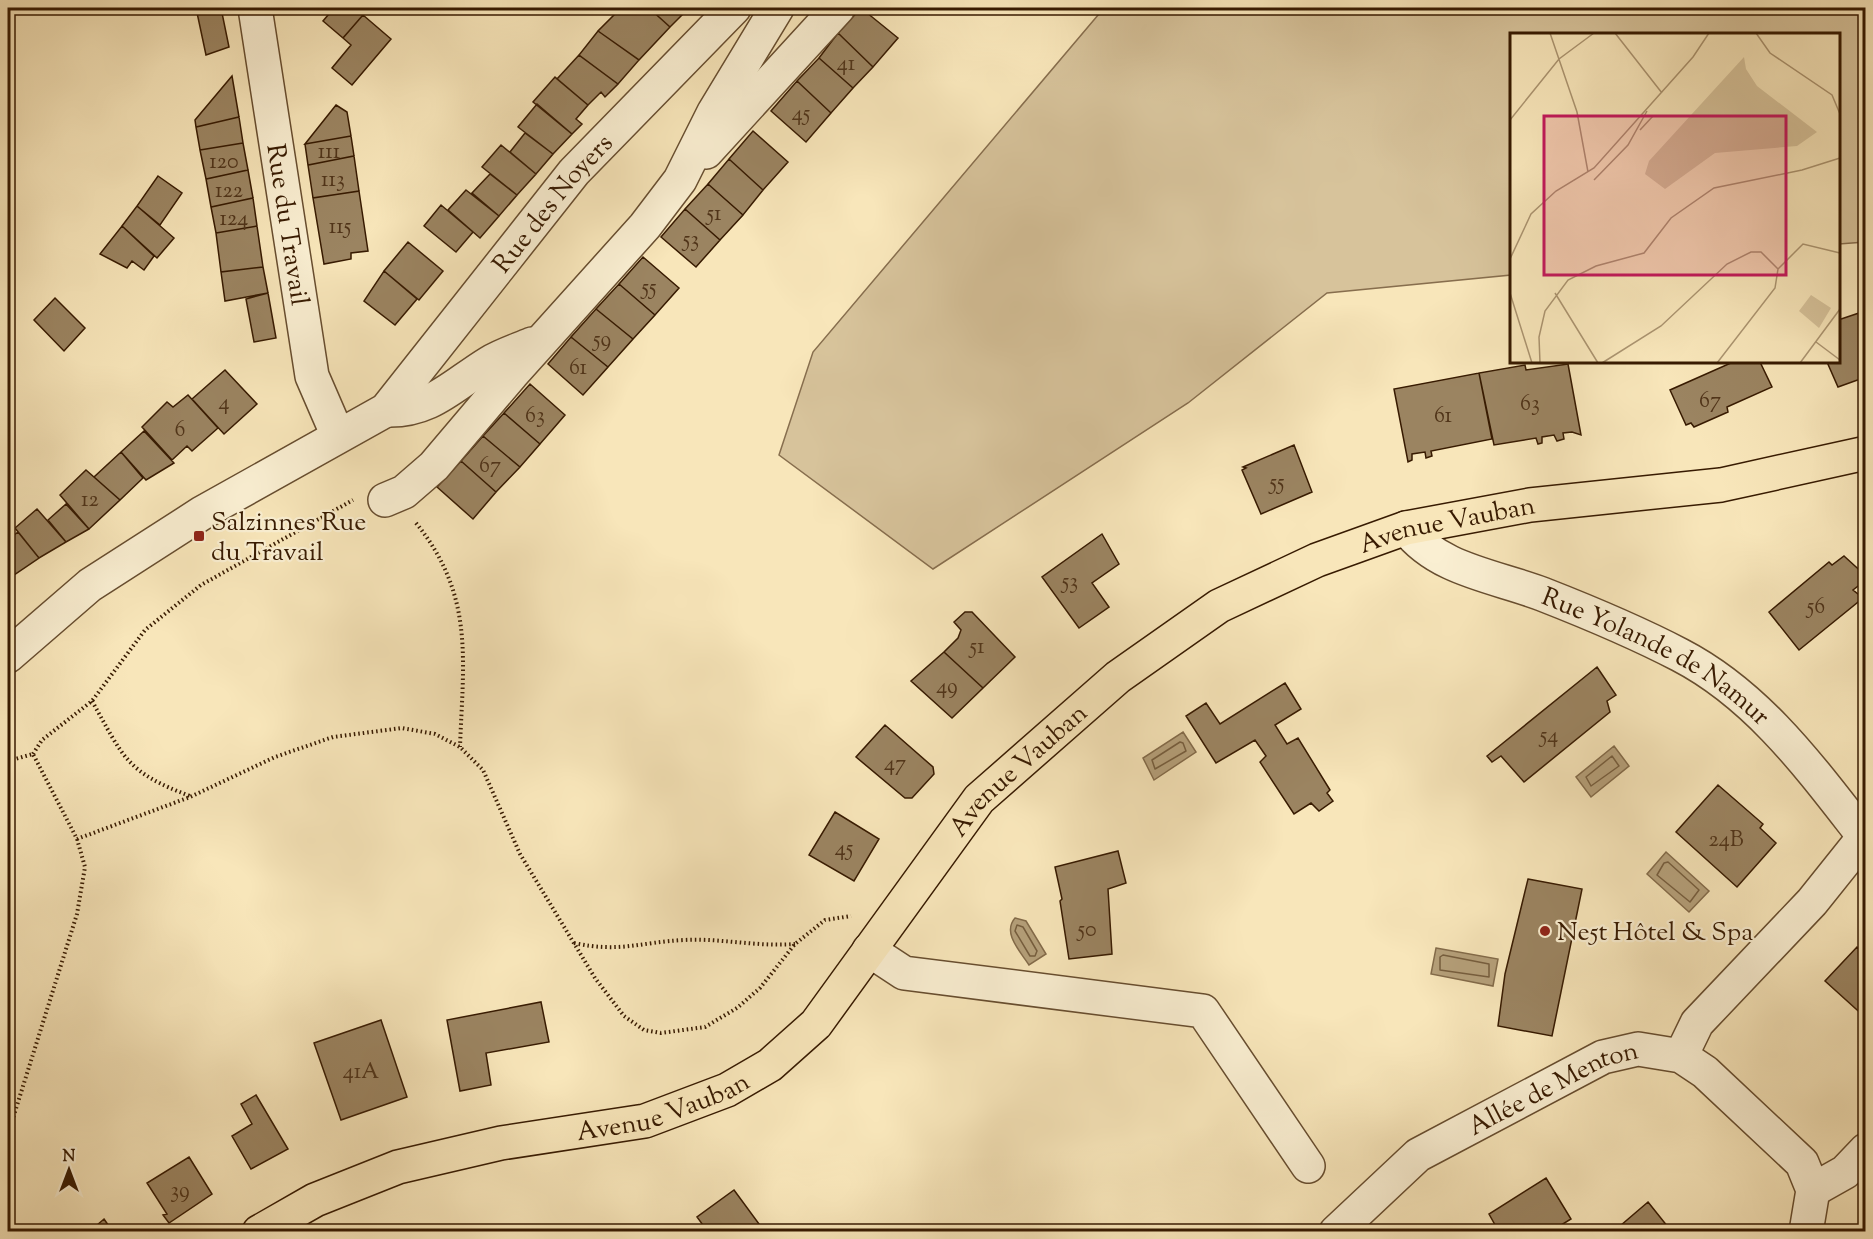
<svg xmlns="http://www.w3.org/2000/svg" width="1873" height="1239" font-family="'Sorts Mill Goudy',serif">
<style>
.green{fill:#d7c39b;stroke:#876e4e;stroke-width:1.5}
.water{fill:#b6a17b;stroke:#836b4a;stroke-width:1.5}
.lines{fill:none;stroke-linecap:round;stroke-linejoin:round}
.shore{stroke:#765e3e;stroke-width:1.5}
.building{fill:#9b8461;stroke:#371a01;stroke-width:1.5}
.minor-casing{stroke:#674d2f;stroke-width:36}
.major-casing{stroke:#371a01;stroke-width:36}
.path{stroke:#371a01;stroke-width:4;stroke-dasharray:1.5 3;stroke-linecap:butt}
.minor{stroke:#faefd2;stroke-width:33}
.major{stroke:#f8e6ba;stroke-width:33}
.poi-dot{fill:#8f2418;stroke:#faefd2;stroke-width:2}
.labels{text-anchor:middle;stroke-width:4.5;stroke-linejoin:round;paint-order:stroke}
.number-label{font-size:22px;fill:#503419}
.street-label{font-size:26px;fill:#371a01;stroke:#faefd2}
.poi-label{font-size:26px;fill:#371a01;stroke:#faefd2;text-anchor:start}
.inset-road{fill:none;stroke:#ab9470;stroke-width:1.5}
.view{fill:#c2185b;fill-opacity:0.15;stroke:#c2185b;stroke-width:3}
.inset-edge{fill:none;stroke:#371a01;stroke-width:3}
</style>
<rect width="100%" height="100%" fill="#f8e6ba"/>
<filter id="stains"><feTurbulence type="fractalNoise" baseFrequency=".00333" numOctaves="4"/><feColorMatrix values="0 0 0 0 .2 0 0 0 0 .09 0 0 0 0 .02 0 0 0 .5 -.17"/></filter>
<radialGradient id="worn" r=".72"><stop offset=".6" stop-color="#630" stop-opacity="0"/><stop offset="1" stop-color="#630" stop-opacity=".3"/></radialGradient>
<!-- green -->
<path class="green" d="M1104 8H1865V242L1839 244 1838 34H1512L1511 275 1327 293 1188 403 933 569 779 455 813 352Z"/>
<!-- water -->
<path class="water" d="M1183 732 1196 752 1154 780 1143 758Z
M1614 746 1629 766 1591 797 1576 777Z
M1666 852 1709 891 1689 912 1647 874Z
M1015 918 1026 921 1046 954 1029 965C1020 951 1002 933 1015 918Z
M1436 948 1498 959 1493 986 1431 974Z"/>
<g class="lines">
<!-- shore -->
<path class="shore" d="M1180 742 1183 743 1186 751 1155 769 1152 760Z
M1612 756 1619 766 1591 786 1586 777Z
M1668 862 1699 890 1690 902 1657 875 1664 863Z
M1017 925 1023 927 1037 951 1035 956H1030L1015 931Z
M1443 955 1489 964V977L1440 970V957Z"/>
</g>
<!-- building -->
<path class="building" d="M196 8H221L229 47 206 55Z
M334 8H369L343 38 323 21Z
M621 8H649L670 27 639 60 598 31Z
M649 8H689L670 27Z
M861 8 898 38 873 67 838 33Z
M363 15 391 39 352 85 332 68 351 45 343 38Z
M598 31 639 60 618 84 579 55Z
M838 33 873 67 853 88 819 58Z
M579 55 618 84 605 97 601 92 588 105 557 79Z
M819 58 853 88 831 113 797 81Z
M232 76 239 117 196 127 195 120Z
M555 77 588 105 576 119 582 124 572 134 533 102Z
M797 81 831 113 806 142 771 111Z
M537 104 572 134 553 154 518 127Z
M336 105 347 112 351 136 305 144Z
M239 117 243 143 200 150 196 127Z
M753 131 788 162 763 190 729 159Z
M525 133 553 154 536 174 510 152Z
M351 136 354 156 308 165 305 144Z
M243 143 248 170 206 179 200 150Z
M501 145 536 174 517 195 482 167Z
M354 156 359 191 313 198 308 165Z
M729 159 763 190 743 215 708 184Z
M248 170 253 198 211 207 206 179Z
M490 174 517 195 499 216 472 193Z
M158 176 182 193 160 225 137 206Z
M708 184 743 215 720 240 685 209Z
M466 190 499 216 480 238 448 210Z
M359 191 368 251 351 253V259L324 264 313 198Z
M253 198 257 226 216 233 211 207Z
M441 205 473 232 456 252 424 226Z
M137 206 174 238 157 258 122 226Z
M685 209 720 240 696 267 661 237Z
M122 226 154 256 144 270 132 261 127 268 100 254Z
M257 226 263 267 221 272 216 233Z
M408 242 443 271 419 300 384 271Z
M643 257 679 288 655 315 619 284Z
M263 267 268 293 225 301 221 272Z
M384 271 417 299 395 325 364 301Z
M619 284 655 315 633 339 596 309Z
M268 293 276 338 254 342 246 299Z
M55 298 85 328 64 351 34 320Z
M596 309 633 339 608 367 571 337Z
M1859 313 1866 327V377L1838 387 1827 362H1838V320Z
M571 337 608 367 583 395 548 364Z
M1733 362H1760L1772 387 1727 407 1728 412 1694 427 1691 423 1686 425 1670 390Z
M1568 364 1581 435 1572 432 1563 433 1564 439 1557 441 1554 435 1542 437V443L1538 444 1536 438 1494 445 1479 373 1525 365 1526 370Z
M225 370 257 404 224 434 192 399Z
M1479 373 1492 439 1431 451 1432 456 1426 458 1425 452 1412 454V460L1408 462 1394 389Z
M530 384 565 415 540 444 504 413Z
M188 395 218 428 192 451 187 446 172 460 142 427 167 402 173 407Z
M504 413 540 444 520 467 483 436Z
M144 431 174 463 146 480 121 452Z
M483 436 520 467 496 492 461 461Z
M1294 445 1312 492 1261 514 1242 470 1246 468 1243 467Z
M121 452 143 478 120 500 94 477Z
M461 461 496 492 473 519 437 487Z
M86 470 120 500 89 529 60 495Z
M66 504 89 529 66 542 48 520Z
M37 509 66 542 39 558 15 528Z
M18 532 39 558 8 579V540Z
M1102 534 1119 564 1092 583 1109 607 1079 628 1042 577Z
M1844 556 1866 576V580L1853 590 1863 598 1799 650 1769 612 1829 562 1832 565Z
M965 612H972L1015 657 983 688 944 652 958 638 961 630 954 622Z
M944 652 983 688 952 718 911 681Z
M1597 667 1616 695 1607 701 1610 712 1524 782 1501 756 1492 762 1487 756Z
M1285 683 1301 709 1275 725 1287 744 1298 738 1330 790 1327 793 1333 801 1319 811 1311 803 1294 814 1260 762 1266 756 1255 740 1216 763 1186 716 1206 703 1220 724Z
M885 725 933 767 934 774 912 798H905L856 757Z
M1718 785 1763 824 1760 828 1776 843 1737 887 1676 832Z
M835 812 879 839 854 881 809 855Z
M1118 851 1126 883 1108 889 1112 954 1069 959 1060 901 1062 899 1055 867Z
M1528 879 1582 889 1552 1036 1498 1026 1505 974Z
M1857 947 1866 955V1018L1825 981Z
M541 1002 549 1042 486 1053 491 1085 460 1091 447 1020Z
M381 1020 407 1097 341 1120 314 1043Z
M256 1095 288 1149 251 1169 232 1136 252 1124 241 1104Z
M189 1157 212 1194 169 1223 163 1215 167 1214 147 1183Z
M1546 1178 1571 1219 1550 1232H1499L1489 1214Z
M734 1190 765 1232H708L697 1217Z
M1648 1202 1672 1232H1613Z
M104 1219 113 1232H89Z"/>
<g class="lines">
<defs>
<g id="minor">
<path id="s1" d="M255 8 312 376 338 436"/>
<path d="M706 152 838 8"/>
<path d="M386 410C430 412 453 385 489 363 502 355 518 350 532 344"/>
<path d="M385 500 404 492 434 466 512 374 645 226 680 180 714 112 777 8"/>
<path id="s2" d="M1406 528C1438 570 1495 576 1542 594 1588 612 1636 632 1680 655 1759 696 1812 770 1866 839"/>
<path id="s3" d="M8 656 90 585 202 513 386 410 574 172 734 8"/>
<path d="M869 950 904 973 1203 1011 1308 1166"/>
<path d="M1681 1056 1697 1023 1812 902 1864 837"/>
<path d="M1813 1190 1845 1172 1866 1150"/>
<path id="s4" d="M1336 1232 1418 1155 1603 1057 1638 1049 1681 1056 1705 1072 1802 1163 1813 1190 1806 1232"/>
</g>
<g id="major">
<path id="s5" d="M259 1232 315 1200 398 1167 501 1143 645 1121 727 1090 770 1065 816 1024 979 799 1118 677 1219 606 1317 560 1406 528 1530 505 1721 485 1866 453"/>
</g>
</defs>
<!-- minor casing -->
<use href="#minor" class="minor-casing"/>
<!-- major casing -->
<use href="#major" class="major-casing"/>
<!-- path -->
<path class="path" d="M416 523C475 596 463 661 460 747
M92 701C124 758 126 772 190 796
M33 754 42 740 92 701 145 630 201 585 353 500
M8 761 33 754 77 839 190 797 275 757 333 737 402 728 435 734 460 747 483 770 520 854 595 978 624 1016 644 1030 661 1033 705 1027 737 1008 760 988 795 944 825 920 851 916
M574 943C620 953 641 942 684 940 721 938 757 947 795 944
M8 1134 77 914 85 867 77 839"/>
<!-- minor -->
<use href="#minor" class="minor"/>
<!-- major -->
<use href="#major" class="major"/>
</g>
<!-- markers -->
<g class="poi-dot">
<rect x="193" y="530" width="12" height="12" rx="3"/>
<circle cx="1545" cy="931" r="6"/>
</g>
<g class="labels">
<!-- number labels -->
<g class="number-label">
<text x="846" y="70">41</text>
<text x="801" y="120">45</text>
<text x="329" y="158">111</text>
<text x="224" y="168">120</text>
<text x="333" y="186">113</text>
<text x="229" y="197">122</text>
<text x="714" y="220">51</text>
<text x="234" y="225">124</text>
<text x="340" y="233">115</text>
<text x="691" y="246">53</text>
<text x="649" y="294">55</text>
<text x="602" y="346">59</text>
<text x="578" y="374">61</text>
<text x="1710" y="407">67</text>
<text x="224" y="409">4</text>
<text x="1530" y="410">63</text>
<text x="535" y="422">63</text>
<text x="1443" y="422">61</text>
<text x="180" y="436">6</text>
<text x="490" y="472">67</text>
<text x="1277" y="489">55</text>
<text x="90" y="506">12</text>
<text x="1070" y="588">53</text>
<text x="1816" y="613">56</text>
<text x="977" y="653">51</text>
<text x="947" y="693">49</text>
<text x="1549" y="742">54</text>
<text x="895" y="770">47</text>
<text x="1726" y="846">24B</text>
<text x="844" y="855">45</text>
<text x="1087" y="936">50</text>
<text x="361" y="1078">41A</text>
<text x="180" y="1197">39</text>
</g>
<!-- street labels -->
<g class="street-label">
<text dy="9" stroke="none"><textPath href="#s3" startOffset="718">Rue des Noyers</textPath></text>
<text dy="9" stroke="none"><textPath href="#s1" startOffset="219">Rue du Travail</textPath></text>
<text dy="9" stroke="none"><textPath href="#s5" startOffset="1434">Avenue Vauban</textPath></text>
<text dy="9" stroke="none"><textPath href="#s2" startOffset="284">Rue Yolande de Namur</textPath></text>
<text dy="9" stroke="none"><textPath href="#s5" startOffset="930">Avenue Vauban</textPath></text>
<text dy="9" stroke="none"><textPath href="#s4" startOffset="264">Allée de Menton</textPath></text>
<text dy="9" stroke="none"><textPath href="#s5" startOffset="426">Avenue Vauban</textPath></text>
</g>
<!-- poi labels -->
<g class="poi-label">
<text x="211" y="530">Salzinnes Rue<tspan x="211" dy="30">du Travail</tspan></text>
<text x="1557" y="940">Ne5t Hôtel &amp; Spa</text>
</g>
</g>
<!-- overview -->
<g transform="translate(1510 33)">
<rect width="330" height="330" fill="#f8e6ba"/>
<path d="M234 24 236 36 247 53 307 99 287 113 205 120 155 156 135 141 139 128ZM301 262 321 275 309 295 289 278Z" fill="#d7c39b"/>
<path class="inset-road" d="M40 0 67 79 78 139M105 0 152 60M246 0 260 20 322 62 330 81M0 87 49 26 84 0M130 97 143 83M84 147 118 112 137 78M0 226 21 181 46 158 84 135 183 24 199 0M268 236 293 211 330 220M0 260 22 330M45 260 88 330M306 309 330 327M30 330 29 304 35 278 58 247 86 233 134 220 161 185 204 155 292 137 330 125M92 330 151 293 217 231 241 219H251L268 236 265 255 207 330M290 330 330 276"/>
<path class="view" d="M34 83H276V242H34Z"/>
<rect width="330" height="330" class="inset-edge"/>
</g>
<!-- margin -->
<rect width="1873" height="1239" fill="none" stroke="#f8e6ba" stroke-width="30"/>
<rect x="9" y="9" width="1855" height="1221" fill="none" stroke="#371a01" stroke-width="3"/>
<rect x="15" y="15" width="1843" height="1209" fill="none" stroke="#371a01" stroke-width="1.5"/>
<!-- north arrow -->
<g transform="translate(69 1170)" stroke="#faefd2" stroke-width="4.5" paint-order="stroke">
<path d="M0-4.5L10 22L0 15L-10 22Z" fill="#371a01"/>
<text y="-9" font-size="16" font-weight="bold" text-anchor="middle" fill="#371a01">N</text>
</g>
<rect width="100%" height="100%" filter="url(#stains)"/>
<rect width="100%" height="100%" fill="url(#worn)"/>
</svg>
